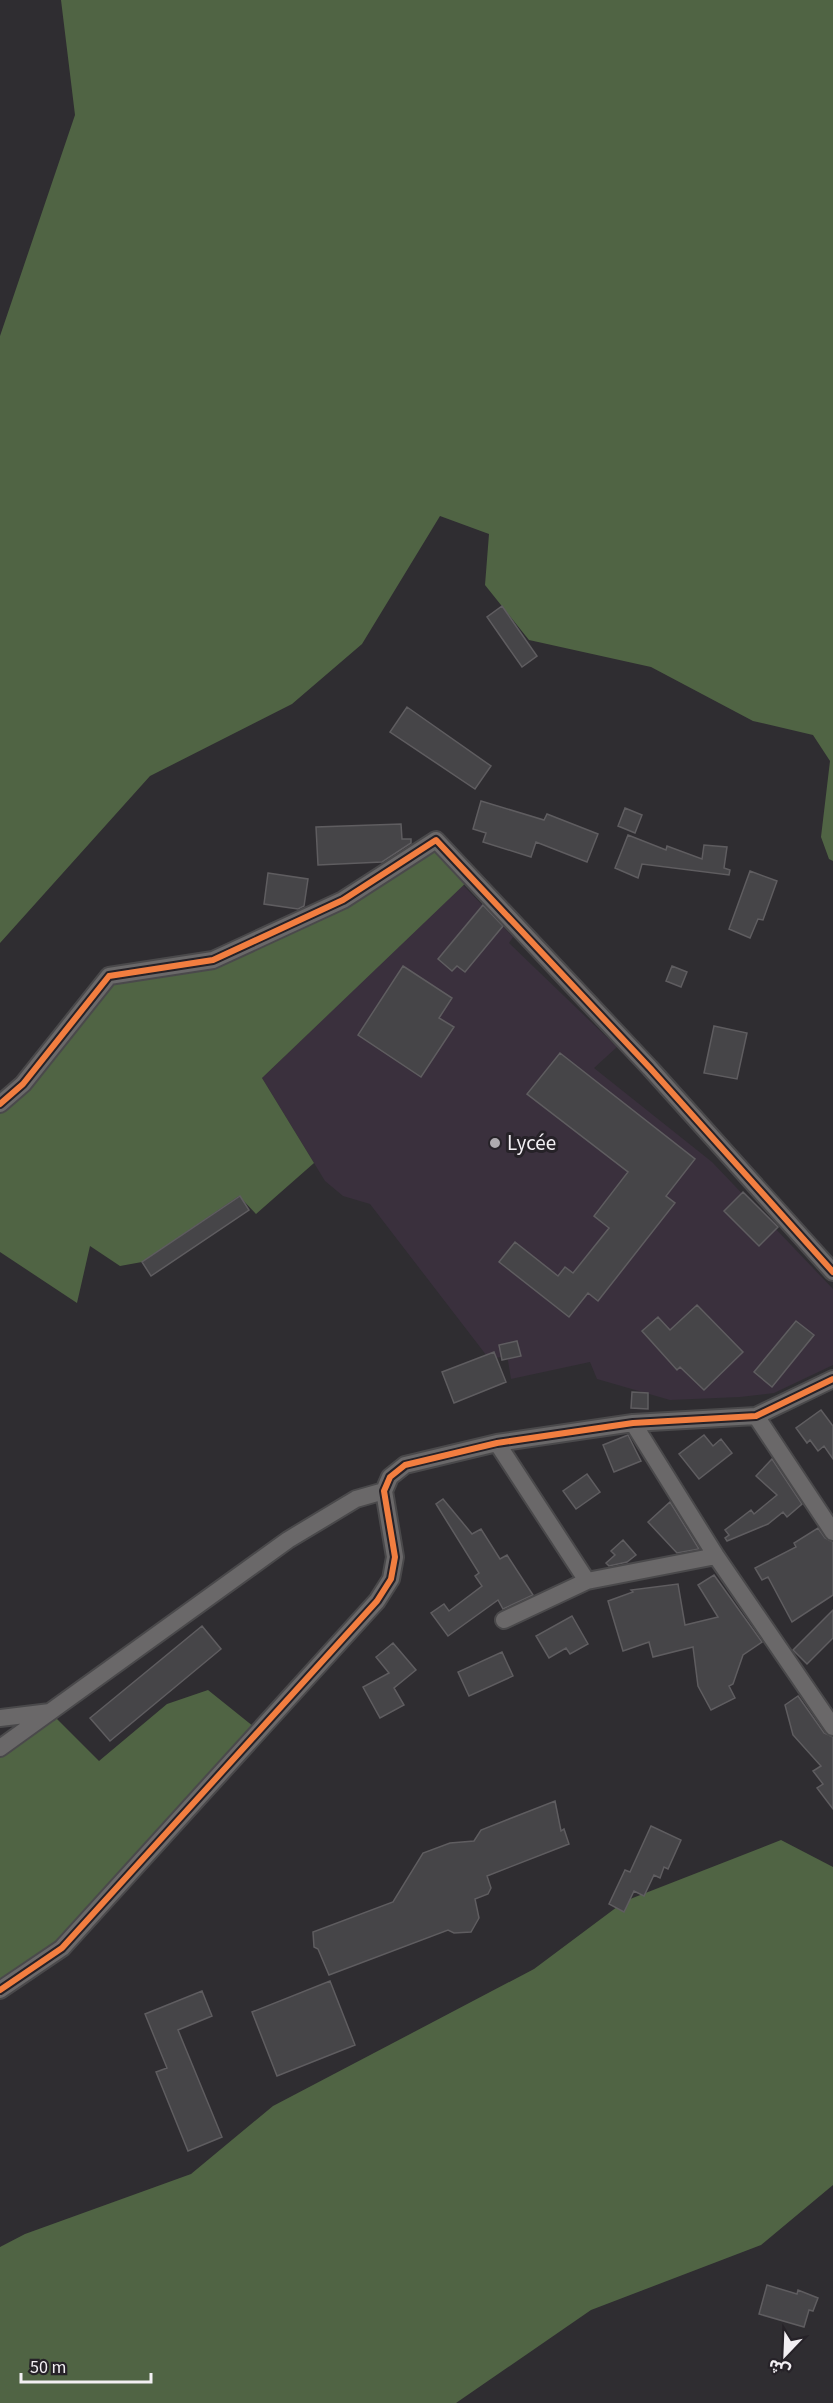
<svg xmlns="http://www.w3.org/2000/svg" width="833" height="2403" font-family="'Source Sans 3','Noto Sans Arabic',sans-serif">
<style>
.education{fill:#3a303d}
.forest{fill:#506444}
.building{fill:#464548;stroke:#5f5d60;stroke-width:1.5}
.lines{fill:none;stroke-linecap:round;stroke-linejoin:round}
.street-casing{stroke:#4a494b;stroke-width:20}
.street{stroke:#6a6869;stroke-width:16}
.cycleway-casing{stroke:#262228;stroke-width:10}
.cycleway{stroke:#f27e40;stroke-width:6}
.poi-dot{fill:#aeabaf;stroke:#262228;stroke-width:2}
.labels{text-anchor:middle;stroke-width:6;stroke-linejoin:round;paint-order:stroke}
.poi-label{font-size:21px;fill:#f2eff3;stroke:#262228;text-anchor:start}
</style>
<rect width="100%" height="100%" fill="#2f2d31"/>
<!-- education -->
<path class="education" d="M462 884 513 937 509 943 617 1047 594 1068 712 1162 833 1289V1365L774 1393 740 1397 670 1400 597 1379 590 1362 511 1379 507 1355 490 1360 370 1204 343 1196 325 1181 262 1078Z"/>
<!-- forest -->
<path class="forest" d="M61 0H833V861L829 859 821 837 830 761 813 735 753 721 651 667 529 640 485 585 489 534 440 516 362 644 292 704 150 776 0 943V336L75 115Z
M436 840 472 877 262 1078 314 1163 256 1214 239 1196 142 1262 120 1266 90 1246 77 1303 0 1252V1104L109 976 213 960 343 900Z
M208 1690 259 1731 62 1948 0 1990V1748L50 1712 99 1761 167 1704Z
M781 1840 833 1867V2185L761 2245 591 2310 456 2403H0V2247L25 2234 191 2174 273 2106 534 1969 625 1901Z"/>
<!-- building -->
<path class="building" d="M502 606 537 656 522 667 487 617Z
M407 707 491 766 475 789 390 732Z
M481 801 544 820 547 814 598 834 587 862 536 842 531 857 483 842 486 833 473 829Z
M625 808 642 815 635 833 618 826Z
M401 824 402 839H411V843L382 862 318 865 316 827Z
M628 835 666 850 667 846 702 859 704 845 727 847 724 868 730 870 729 875 642 864 638 878 615 868Z
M750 871 777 881 763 920 758 919 750 938 729 929Z
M268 873 308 879 304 906 298 909 264 904Z
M483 905 503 926 465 972 457 966 452 971 438 959Z
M403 966 452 998 439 1018 454 1027 421 1077 358 1035Z
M672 966 687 972 681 987 666 981Z
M714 1026 747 1033 737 1079 704 1073Z
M560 1053 695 1159 666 1196 675 1203 598 1301 588 1293 569 1317 499 1262 515 1242 558 1276 565 1267 573 1273 609 1228 594 1216 628 1172 527 1094Z
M743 1192 778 1227 759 1246 724 1211Z
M240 1196 249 1210 151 1276 142 1262Z
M697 1305 743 1352 704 1390 680 1367 677 1370 642 1331 658 1317 670 1330Z
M796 1321 814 1335 772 1387 754 1372Z
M517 1341 521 1356 502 1360 499 1345Z
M494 1352 506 1382 454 1403 442 1372Z
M632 1392 648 1393V1409L631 1408Z
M821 1410 833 1426V1459L824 1446 818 1451 810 1440 807 1443 796 1428Z
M628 1435 641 1461 614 1472 603 1445Z
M704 1435 713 1446 721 1439 732 1453 699 1479 679 1454Z
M772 1459 802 1504 787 1517 783 1512 768 1524 727 1541 725 1538 729 1535 725 1530 751 1510 754 1514 777 1495 756 1476Z
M587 1474 600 1492 576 1509 563 1491Z
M443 1499 472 1534 481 1529 500 1559 507 1555 533 1595 503 1609 498 1600 448 1636 431 1613 444 1604 449 1611 482 1586 475 1576 479 1573 436 1504Z
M670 1502 699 1549 677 1553 648 1522Z
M818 1528 825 1538 833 1542V1595L792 1622 768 1577 762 1580 755 1568 796 1547 794 1543Z
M623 1540 636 1555 627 1562 609 1566 606 1563 615 1555 611 1551Z
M714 1575 762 1642 743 1655 733 1684 729 1686 735 1698 711 1710 698 1686 693 1647 653 1657 649 1642 623 1651 608 1601 633 1592 631 1590 678 1584 685 1625 718 1617 698 1585Z
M833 1610V1638L807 1664 793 1650Z
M572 1616 588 1644 570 1654 566 1648 549 1658 536 1636Z
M202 1626 221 1649 110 1741 90 1718Z
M393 1643 416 1670 394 1688 404 1705 380 1718 363 1687 389 1673 376 1657Z
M502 1652 513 1676 469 1696 458 1672Z
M798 1696 824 1733 833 1737V1809L817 1788 823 1784 813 1771 821 1766 793 1735 785 1705Z
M555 1801 561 1831 564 1829 569 1844 487 1876 491 1888 488 1894 475 1899 479 1918 471 1932 454 1933 448 1930 329 1975 318 1949 314 1947 313 1932 393 1902 423 1853 450 1843 474 1841 481 1830Z
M651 1826 681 1840 668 1869 664 1867 660 1878 654 1875 644 1896 634 1891 624 1912 609 1904 625 1870 630 1872Z
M330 1981 355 2045 277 2076 252 2012Z
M202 1991 212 2016 178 2030 222 2137 188 2151 156 2072 167 2068 145 2014Z
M767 2285 797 2294 798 2290 818 2298 813 2311 809 2310 804 2327 759 2314Z"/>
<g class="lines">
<defs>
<path id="street" d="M0 1104 23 1084 109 976 213 960 343 900 436 840 650 1068 833 1272
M756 1416 833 1532
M633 1423 716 1556 833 1727
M497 1443 587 1581
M504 1620 587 1581 716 1556
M0 1718 50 1712
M0 1748 288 1540 356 1499 384 1491
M0 1990 62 1948 377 1601 391 1579 395 1557 384 1491 390 1477 405 1465 497 1443 633 1423 756 1416 833 1379"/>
</defs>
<!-- street casing -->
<use href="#street" class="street-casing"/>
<!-- street -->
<use href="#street" class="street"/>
<defs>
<path id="cycleway" d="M0 1104 23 1084 109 976 213 960 343 900 436 840 650 1068 833 1272
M0 1990 62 1948 377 1601 391 1579 395 1557 384 1491 390 1477 405 1465 497 1443 633 1423 756 1416 833 1379"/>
</defs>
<!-- cycleway casing -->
<use href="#cycleway" class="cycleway-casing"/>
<!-- cycleway -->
<use href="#cycleway" class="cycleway"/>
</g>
<!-- markers -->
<circle class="poi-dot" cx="495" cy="1143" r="6"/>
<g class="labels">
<!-- poi labels -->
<g class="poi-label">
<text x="507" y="1150">Lycée</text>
</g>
</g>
<!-- north arrow -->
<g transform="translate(785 2355) rotate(203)" stroke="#262228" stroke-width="4.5" paint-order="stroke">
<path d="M0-4.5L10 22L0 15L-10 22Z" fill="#f2eff3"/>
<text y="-9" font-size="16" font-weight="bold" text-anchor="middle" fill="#f2eff3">ش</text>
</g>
<!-- scale -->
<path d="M21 2373v9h130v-9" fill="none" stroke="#f2eff3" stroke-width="3"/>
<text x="30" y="2373" font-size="18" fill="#f2eff3" stroke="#262228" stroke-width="4.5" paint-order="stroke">50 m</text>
</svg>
